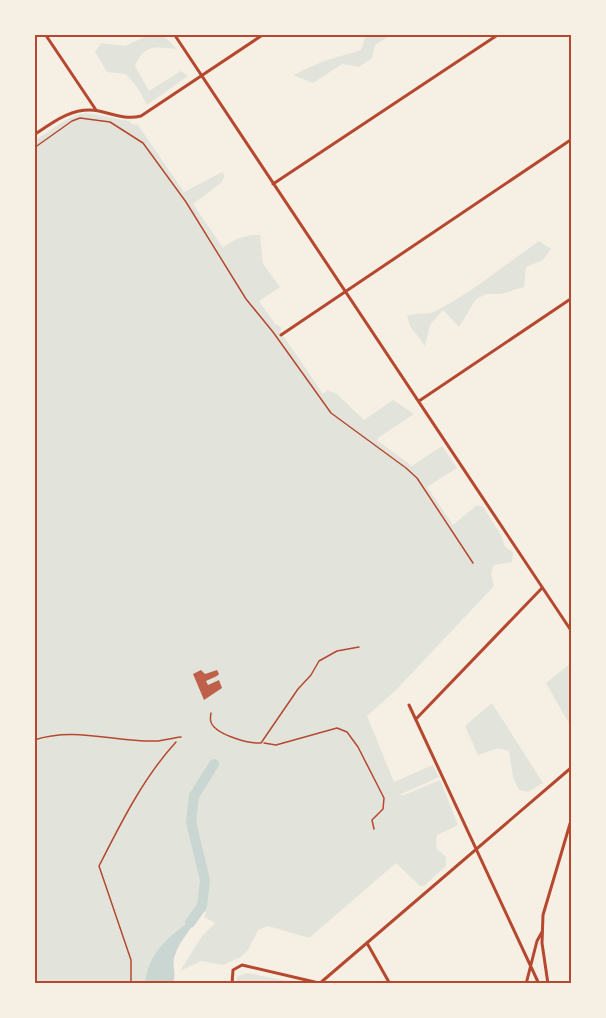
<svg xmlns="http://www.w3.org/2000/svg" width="606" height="1018" font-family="'Alegreya Sans',sans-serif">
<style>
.green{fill:#e2e4dc}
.water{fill:#c9d6d2}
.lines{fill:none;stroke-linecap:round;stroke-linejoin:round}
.river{stroke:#c9d6d2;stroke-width:10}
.building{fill:#bf614a}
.path{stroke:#b5482f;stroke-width:1.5}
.service{stroke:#b5482f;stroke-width:1.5}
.minor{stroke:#b5482f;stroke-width:3}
.tertiary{stroke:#b5482f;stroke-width:3}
.neatline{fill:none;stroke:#b5482f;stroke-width:2}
</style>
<rect width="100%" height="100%" fill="#f6efe4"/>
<!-- green -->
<path class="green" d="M149 35H163L177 49C155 47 145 43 135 66L149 91 181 71 188 76 147 105 137 87 126 74 107 72 95 52 101 43 125 46Z
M366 35H391L375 45 372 58 359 67 342 64 313 83 293 75 324 61 361 50Z
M87 113 129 121 132 124 138 125 184 192 222 172 225 176 221 183 193 204 223 248C235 238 244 235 260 235L263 264 280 287 259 301 275 324 282 328 280 331 323 394 327 390 337 394 364 420 393 400 414 414 378 438V441L412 466 442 446 457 468 427 487 453 525 477 505 483 507 501 535 505 547 513 552 512 562 494 565 491 574 494 586 396 690 367 716 394 782 433 765 439 777 399 795H404L440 780 458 825 437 835 436 848 446 857V866L424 886H420L396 863 309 938 268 926 258 930 248 950 241 957 223 965 201 961 180 971 202 936 215 923 204 917 206 912 195 909 186 921 148 983H35L34 141 64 121 77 115Z
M539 241 551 249 543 260 526 267 524 287 501 294H486L476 299 459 327 443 310 430 325 425 346 410 326 407 316C417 312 427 315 434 312 471 293 505 265 539 241Z
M571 663V727L546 683Z
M492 703 543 783 528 792 519 790 513 777 509 751 498 748 478 755 465 726Z
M247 973 298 983H236L237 977Z"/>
<!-- water -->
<path class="water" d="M198 912C194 928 180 939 175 955 171 963 177 974 173 983H145C150 945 175 936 198 912Z"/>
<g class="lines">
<!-- river -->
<path class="river" d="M190 923 202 906 205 880 191 822 194 796 214 764"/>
</g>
<!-- building -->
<path class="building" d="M201 670 205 674 217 670 219 674 217 676 206 681 208 685 219 680 222 688 204 700 193 674Z"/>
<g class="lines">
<!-- path -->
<path class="path" d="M34 148 72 121 80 118 110 122 143 143 186 202 246 299 273 332 331 413 406 468 417 478 473 563
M264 743 276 745 337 728 347 732 358 747 384 798 383 809 372 820 374 829
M131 984V960L99 866C121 823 143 778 176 742"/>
<!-- service -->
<path class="service" d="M211 713C210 719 210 723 214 727 223 736 249 744 261 743L298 689 311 675 319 661 337 651 359 647
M34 740C76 726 116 743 158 741 165 740 173 738 181 737"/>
<!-- minor -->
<path class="minor" d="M45 34 96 110
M174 34 572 632
M34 135C54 121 74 106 99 111 113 114 126 120 141 116L264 34
M273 184 499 34
M281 335 572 139
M419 401 572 298
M409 705 539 984
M416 719 542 588
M367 943 390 984
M232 984 233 970 242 965 319 983
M319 984 572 767
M526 984 537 941 542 932"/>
<!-- tertiary -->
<path class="tertiary" d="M548 984 542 943 543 915 572 817"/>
</g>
<!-- border -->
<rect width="606" height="1018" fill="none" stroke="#f6efe4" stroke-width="72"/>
<rect x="36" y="36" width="534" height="946" class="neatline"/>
</svg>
